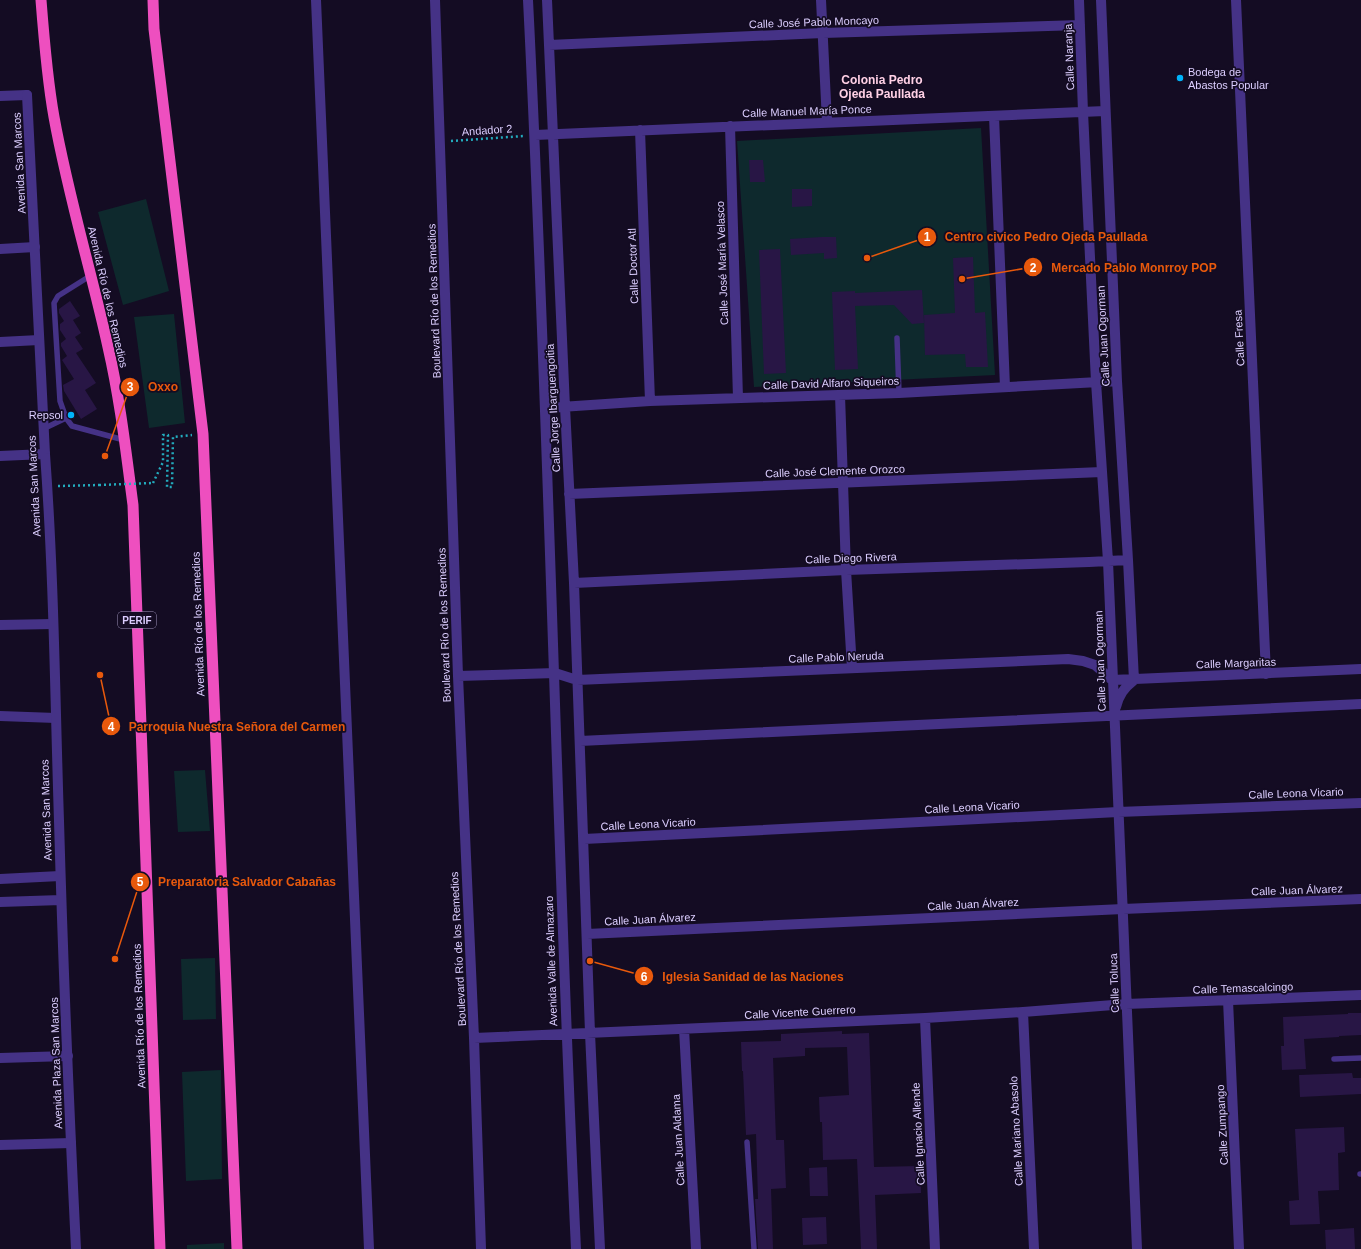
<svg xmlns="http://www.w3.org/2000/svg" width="1361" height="1249" font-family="Helvetica,sans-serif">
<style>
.green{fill:#0e292d}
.building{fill:#281645}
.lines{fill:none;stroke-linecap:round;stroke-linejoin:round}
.path{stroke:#23abbd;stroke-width:2.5;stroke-dasharray:2 3;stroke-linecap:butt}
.service{stroke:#453286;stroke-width:5.5}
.minor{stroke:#453286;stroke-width:10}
.tertiary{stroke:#453286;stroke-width:10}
.trunk{stroke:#ee4fbf;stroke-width:11}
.path-bridge{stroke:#23abbd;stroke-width:2.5;stroke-dasharray:2 3;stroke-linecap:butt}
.poi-dot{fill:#00b3f9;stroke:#140c23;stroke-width:1.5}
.labels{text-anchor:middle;stroke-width:3.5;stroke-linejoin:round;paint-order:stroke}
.shield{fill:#140c23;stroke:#a094bd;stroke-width:1}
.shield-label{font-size:10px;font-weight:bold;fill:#dcceff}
.street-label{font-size:11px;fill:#dcceff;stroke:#140c23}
.poi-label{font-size:11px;fill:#dcceff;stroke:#140c23;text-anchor:start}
.neighbourhood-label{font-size:12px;font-weight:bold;fill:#ffd0e5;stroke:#140c23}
.leader{fill:none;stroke:#e8590c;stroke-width:1.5}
.callout-dot{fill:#e8590c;stroke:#140c23;stroke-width:1.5}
.mark-label{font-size:12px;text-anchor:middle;font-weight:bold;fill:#fff}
.callout-label{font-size:12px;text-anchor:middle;font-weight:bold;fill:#e8590c;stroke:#140c23;stroke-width:3.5;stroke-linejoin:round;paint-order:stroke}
</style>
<rect width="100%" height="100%" fill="#140c23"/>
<!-- green -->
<path class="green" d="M981 128 995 375 754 387 737 141Z
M146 199 169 291 123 305 98 212Z
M174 314 185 423 149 428 134 317Z
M205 770 210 831 178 832 174 771Z
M215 958 216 1019 183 1020 181 959Z
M221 1070 222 1179 186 1181 182 1072Z
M224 1243V1249H187V1245Z"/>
<!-- building -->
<path class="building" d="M749 160H763L765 182H750Z
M792 189H812V206L792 207Z
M822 237H836L837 258 824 259V253L791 255 790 239Z
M780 249 786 373 764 374 759 250Z
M973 257 975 313 985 312 988 367H966L965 354 925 355 924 315 955 313 953 258Z
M922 290 924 323 912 324 894 305 855 306 858 369 835 370 832 292 855 291V293Z
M70 301 80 316 73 320 81 333 75 337 83 349 76 353 96 383 85 390 97 409 81 419 64 391 63 385 74 379 62 360 67 356 61 346V343L66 339 60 330V324L64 321 59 313V309Z
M1348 1013H1361V1035L1339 1036V1037L1304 1039 1306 1069 1282 1070 1281 1046H1284L1283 1017 1348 1014Z
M842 1031V1034L869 1033 874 1167 920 1166 921 1193 875 1195 877 1249H861L857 1159 823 1160 822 1122H820L819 1097 849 1095 847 1047 805 1048V1056L773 1058 776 1140H784L786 1188 771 1189 773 1249H758L755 1199H758L756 1134 746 1135 743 1071H742L741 1042 781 1041V1034Z
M1352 1073 1353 1078H1361V1094L1300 1097 1299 1075Z
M1344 1127 1345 1152 1338 1153 1339 1190 1318 1191 1320 1224 1290 1225 1289 1201 1299 1200 1295 1129Z
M827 1167 828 1196H810L809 1168Z
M826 1217 827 1244 803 1245 802 1218Z
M1354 1228 1355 1249H1326L1325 1230Z"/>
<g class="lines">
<!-- path -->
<path class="path" d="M451 141 524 136
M153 483 163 462V435H168L167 487H172L173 437 192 435
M58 486 99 485"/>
<!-- service -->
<path class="service" d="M90 276 58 296 54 303 60 401 66 418 72 426 124 440
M897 338 899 393
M43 429 66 418
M1334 1059 1361 1058
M747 1142 754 1249
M1360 1174H1361"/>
<!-- minor -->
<path class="minor" d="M316 0 369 1249
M435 0 458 676 474 1038 481 1249
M528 0C549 416 556 833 576 1249
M547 0 565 407 574 583 590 1033 600 1249
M821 0 827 122
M1079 0 1083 112 1096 382 1108 561 1137 1249
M1101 0 1117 381 1128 560 1134 680C1124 688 1119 695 1116 707
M1236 0 1266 674
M549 45 823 33 1080 25
M0 96 27 95
M994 116 1005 387
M730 126 738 398
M640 130 650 401
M535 135 1105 111
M0 249 35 247
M0 342 39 340
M840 395 846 570 852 668
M546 408 650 401 899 393 1117 381
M0 456 45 454
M569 494 1102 472
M574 583 846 570 1089 562 1128 560
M0 625 53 624
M458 676 555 673 577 680 1068 659 1083 661 1095 665 1112 680 1361 669
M0 716 56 718
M580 741 1361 704
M584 839 1118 812 1361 803
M587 934 1123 909 1361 899
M1228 1000 1239 1249
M1023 1012 1034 1249
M925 1018 935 1249
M684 1029 696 1249
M474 1038 925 1018 1023 1012 1126 1004 1361 995
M0 1058 68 1056
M0 1145 71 1143"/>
<!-- tertiary -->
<path class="tertiary" d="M27 95 45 454C54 576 55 699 59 821 63 964 69 1107 76 1249
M0 879 60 876
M0 902 61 900"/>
<!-- trunk -->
<path class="trunk" d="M41 0C44 39 47 78 54 117 68 195 91 270 108 347 120 399 126 452 133 505L160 1249
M153 0 154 29 203 434 237 1249"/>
<!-- path-bridge -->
<path class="path-bridge" d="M99 485 153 483"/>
</g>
<!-- markers -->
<g class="poi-dot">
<circle cx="1180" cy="78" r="4"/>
<circle cx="71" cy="415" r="4"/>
</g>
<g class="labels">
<!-- shield labels -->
<rect class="shield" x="118" y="612" width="38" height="16" rx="3"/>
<g class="shield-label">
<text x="137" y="624">PERIF</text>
</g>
<!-- street labels -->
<g class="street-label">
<text transform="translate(814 22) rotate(-2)" y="4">Calle José Pablo Moncayo</text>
<text transform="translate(1069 57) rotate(-92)" y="4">Calle Naranja</text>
<text transform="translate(807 111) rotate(-2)" y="4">Calle Manuel María Ponce</text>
<text transform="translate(487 130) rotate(-4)" y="4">Andador 2</text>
<text transform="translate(19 163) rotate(-93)" y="4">Avenida San Marcos</text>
<text transform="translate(722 263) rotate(-92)" y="4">Calle José María Velasco</text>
<text transform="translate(633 266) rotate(-92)" y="4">Calle Doctor Atl</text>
<text transform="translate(108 297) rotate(77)" y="4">Avenida Río de los Remedios</text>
<text transform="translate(434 301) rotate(-92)" y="4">Boulevard Río de los Remedios</text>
<text transform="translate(1103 336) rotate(-93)" y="4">Calle Juan Ogorman</text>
<text transform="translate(1239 338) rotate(-93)" y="4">Calle Fresa</text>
<text transform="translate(831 383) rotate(-2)" y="4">Calle David Alfaro Siqueiros</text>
<text transform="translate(553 408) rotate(-93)" y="4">Calle Jorge Ibarguengoitia</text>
<text transform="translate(835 471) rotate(-2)" y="4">Calle José Clemente Orozco</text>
<text transform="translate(34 486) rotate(-93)" y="4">Avenida San Marcos</text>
<text transform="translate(851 558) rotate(-2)" y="4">Calle Diego Rivera</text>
<text transform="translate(198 624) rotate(-92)" y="4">Avenida Río de los Remedios</text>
<text transform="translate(444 625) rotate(-92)" y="4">Boulevard Río de los Remedios</text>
<text transform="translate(836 657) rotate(-2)" y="4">Calle Pablo Neruda</text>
<text transform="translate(1100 661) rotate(-92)" y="4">Calle Juan Ogorman</text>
<text transform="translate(1236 663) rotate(-2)" y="4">Calle Margaritas</text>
<text transform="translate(1296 793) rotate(-2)" y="4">Calle Leona Vicario</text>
<text transform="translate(972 807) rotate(-3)" y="4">Calle Leona Vicario</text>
<text transform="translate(46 810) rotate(-92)" y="4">Avenida San Marcos</text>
<text transform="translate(648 824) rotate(-3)" y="4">Calle Leona Vicario</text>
<text transform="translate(1297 890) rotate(-2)" y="4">Calle Juan Álvarez</text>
<text transform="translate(973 904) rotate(-3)" y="4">Calle Juan Álvarez</text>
<text transform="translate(650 919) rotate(-3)" y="4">Calle Juan Álvarez</text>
<text transform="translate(458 949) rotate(-93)" y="4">Boulevard Río de los Remedios</text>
<text transform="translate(551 961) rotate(-92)" y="4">Avenida Valle de Almazaro</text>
<text transform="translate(1114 983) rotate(-92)" y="4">Calle Toluca</text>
<text transform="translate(1243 988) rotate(-2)" y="4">Calle Temascalcingo</text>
<text transform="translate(800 1012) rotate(-3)" y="4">Calle Vicente Guerrero</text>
<text transform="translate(139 1016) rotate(-92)" y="4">Avenida Río de los Remedios</text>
<text transform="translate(56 1063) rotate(-92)" y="4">Avenida Plaza San Marcos</text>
<text transform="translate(1222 1125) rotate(-93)" y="4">Calle Zumpango</text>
<text transform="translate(1016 1131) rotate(-93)" y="4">Calle Mariano Abasolo</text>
<text transform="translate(918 1134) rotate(-93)" y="4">Calle Ignacio Allende</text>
<text transform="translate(678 1140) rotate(-93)" y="4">Calle Juan Aldama</text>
</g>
<!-- poi labels -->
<g class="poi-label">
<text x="1188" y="76">Bodega de<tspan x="1188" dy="13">Abastos Popular</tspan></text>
<text x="63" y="419" text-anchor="end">Repsol</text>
</g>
<!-- neighbourhood labels -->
<g class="neighbourhood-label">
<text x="882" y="84">Colonia Pedro<tspan x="882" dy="14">Ojeda Paullada</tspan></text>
</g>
</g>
<!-- callouts -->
<path class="leader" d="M867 258L927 237M962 279L1033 267M105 456L130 387M100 675L111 726M115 959L140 882M590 961L644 976"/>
<g class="callout-dot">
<circle cx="867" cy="258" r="4"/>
<circle cx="962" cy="279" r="4"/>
<circle cx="105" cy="456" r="4"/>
<circle cx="100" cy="675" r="4"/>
<circle cx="115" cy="959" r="4"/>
<circle cx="590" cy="961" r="4"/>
<circle cx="927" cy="237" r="10"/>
<circle cx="1033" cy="267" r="10"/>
<circle cx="130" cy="387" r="10"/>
<circle cx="111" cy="726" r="10"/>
<circle cx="140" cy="882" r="10"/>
<circle cx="644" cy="976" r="10"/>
</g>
<g class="mark-label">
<text x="927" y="241">1</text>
<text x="1033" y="272">2</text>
<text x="130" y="391">3</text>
<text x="111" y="731">4</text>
<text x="140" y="886">5</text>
<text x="644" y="981">6</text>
</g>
<g class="callout-label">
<text x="1046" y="241">Centro civico Pedro Ojeda Paullada</text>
<text x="1134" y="272">Mercado Pablo Monrroy POP</text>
<text x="163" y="391">Oxxo</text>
<text x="237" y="731">Parroquia Nuestra Señora del Carmen</text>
<text x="247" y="886">Preparatoria Salvador Cabañas</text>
<text x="753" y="981">Iglesia Sanidad de las Naciones</text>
</g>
</svg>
